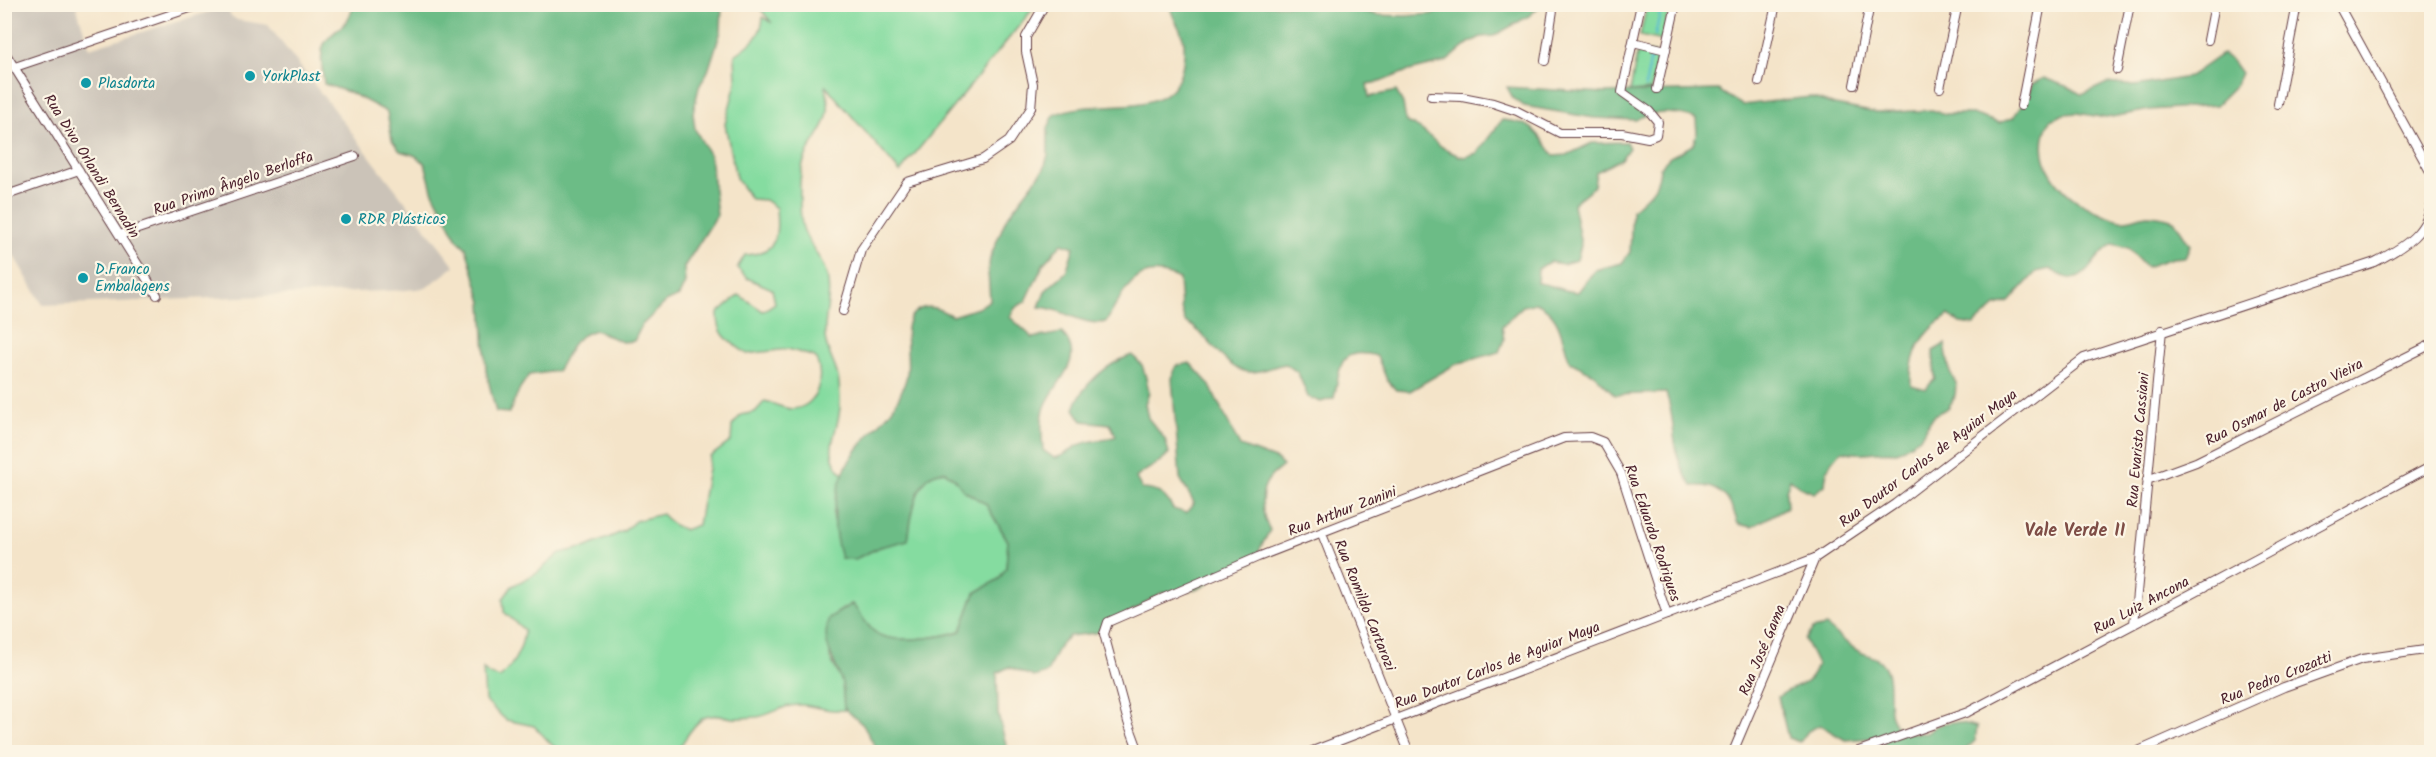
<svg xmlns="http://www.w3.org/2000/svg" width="2436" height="757" font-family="Kalam,sans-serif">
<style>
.built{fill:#e9d4b7}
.industrial{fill:#cbc3b8}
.green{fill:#85dca0;stroke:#687e66;stroke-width:1.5}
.forest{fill:#6cbc86;stroke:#5b6e58;stroke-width:1.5}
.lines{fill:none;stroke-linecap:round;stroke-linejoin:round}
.stream{stroke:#55b8d3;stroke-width:2}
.minor-casing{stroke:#643d43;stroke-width:10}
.minor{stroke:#fff;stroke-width:8}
.culture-dot{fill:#0f9aa8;stroke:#fcf5e5;stroke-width:2}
.labels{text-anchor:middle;stroke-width:4.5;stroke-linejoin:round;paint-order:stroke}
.culture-label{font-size:15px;fill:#0d838f;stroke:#fcf5e5;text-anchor:start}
.street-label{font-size:15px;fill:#4a1f2b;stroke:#fcf5e5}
.quarter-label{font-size:18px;font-weight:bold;fill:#7e4d46;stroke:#fcf5e5}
</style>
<rect width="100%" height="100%" fill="#fcf5e5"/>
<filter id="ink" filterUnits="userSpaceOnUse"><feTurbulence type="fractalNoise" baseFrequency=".0167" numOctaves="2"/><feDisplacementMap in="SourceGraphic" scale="12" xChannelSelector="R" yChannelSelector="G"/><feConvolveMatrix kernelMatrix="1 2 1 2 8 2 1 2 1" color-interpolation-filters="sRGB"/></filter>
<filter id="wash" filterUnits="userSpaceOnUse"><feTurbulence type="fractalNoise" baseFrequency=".008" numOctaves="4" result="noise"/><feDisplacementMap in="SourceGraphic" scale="24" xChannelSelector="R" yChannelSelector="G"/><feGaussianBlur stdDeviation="1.35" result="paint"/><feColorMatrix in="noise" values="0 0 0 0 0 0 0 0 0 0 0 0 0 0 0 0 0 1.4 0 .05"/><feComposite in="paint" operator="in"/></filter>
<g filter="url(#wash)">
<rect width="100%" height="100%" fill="#f4e4c9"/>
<!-- built -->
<path class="built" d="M1362 5H1431L1411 13 1374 9Z"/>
<!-- industrial -->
<path class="industrial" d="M5 5H76L89 48 225 7 231 16 237 20 268 25 455 266 426 288 406 290 43 305 5 241Z"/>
<!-- green -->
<path class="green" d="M757 5H1036L900 172 825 85C840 135 800 135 800 186 800 199 799 219 804 231 810 247 823 259 827 276 832 297 824 315 825 335 825 352 838 366 839 383 840 393 841 405 839 415 835 439 823 453 843 474L833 514 841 558 855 559 880 547 907 540C911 521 914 488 930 476 933 473 940 472 944 471L955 479 963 490 986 504 1008 541 1006 568 999 579 975 593 961 631C943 637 893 645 876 633 866 626 861 613 851 604L829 618 830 658 842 681 844 708 847 710C826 712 818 706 801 705 782 704 771 716 756 717 749 717 740 719 733 718 711 714 704 712 689 733 685 739 680 745 678 752H565L553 746 534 726 506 720 485 701 483 669 488 674 500 678C513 665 523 648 524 630L504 612 503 599 512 586 537 573 560 553 587 547 624 531 635 521 662 514 672 524 684 530 698 525 710 457 731 441 732 426 741 415 755 412 765 401C772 403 784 409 792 409 819 407 825 376 815 357L788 349 747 354C729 341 717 336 718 313L739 295 763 311 775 303 772 289 747 278 737 268 745 255C778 253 778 237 776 208L765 200 751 199 736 178 725 124 736 83 735 55C750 45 762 36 763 17L772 23Z
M1647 5H1670L1662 41 1640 36Z
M1638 49 1659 54 1651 90 1630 92Z"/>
<!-- forest -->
<path class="forest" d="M359 4 722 5 721 31 708 71 699 87 693 113 695 129 710 156 717 215 684 267 685 283 679 296 666 302 642 325 634 341 622 342 595 330C568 339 571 351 557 371L529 375 520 388 509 413 496 412 486 371 482 302 466 248 457 239 432 190 425 163 414 155 400 151 392 140 387 112 351 93 324 84C323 71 318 52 326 41 338 25 346 30 353 7Z
M1170 5H1341L1377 15 1405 16 1432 14 1452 5H1541L1529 16 1494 36 1481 37 1469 43 1446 62 1405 72 1380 82 1367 84 1369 97 1396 91 1403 103 1406 122C1430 130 1434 149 1464 157L1477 153 1502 120C1534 122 1537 132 1554 156L1567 155 1592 143 1626 142 1629 148 1621 159 1596 172 1594 186 1573 204 1581 245 1577 260 1563 264 1549 262 1538 269 1537 283C1552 284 1563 292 1578 292L1595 270 1622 263 1630 252 1632 210C1647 195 1659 190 1660 167L1670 157 1693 145 1697 133 1696 119C1681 112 1651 110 1636 120L1594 118 1524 106 1513 98 1507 87 1604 93 1718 90 1742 105 1810 97 1835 105 1877 113 1932 110 1945 114H1972L1999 123 2013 118 2028 96 2032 84 2044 78 2071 88 2082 95 2107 83 2135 86 2189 77 2222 54 2233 62 2241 73 2235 86 2216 105 2150 110 2106 118 2078 113 2064 114 2050 120C2029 161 2061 197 2099 212 2106 215 2113 219 2120 220 2130 221 2138 216 2147 215 2157 215 2165 217 2174 220L2190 245 2185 257 2172 258 2146 267 2128 248 2113 244C2087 258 2088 296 2050 269L2036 272 2009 302 1996 306 1974 325 1960 323 1949 315C1923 332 1909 353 1911 385L1926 389 1935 378 1933 351 1945 344 1950 372 1956 383 1955 397 1948 408 1936 414 1927 425 1920 438 1897 452C1878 449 1863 457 1843 451 1830 460 1826 469 1825 485L1814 493 1802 488 1790 479 1786 491 1787 507 1752 527 1738 524C1730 498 1722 484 1692 486 1667 449 1679 430 1666 393L1615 395 1594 374 1570 362C1561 338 1562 314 1536 303L1523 306 1502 326 1504 340 1499 352 1456 364 1410 391 1396 390 1387 380 1377 356C1337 346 1341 367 1334 398L1321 402 1308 397 1298 373 1286 364C1274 365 1262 373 1250 372 1223 371 1210 333 1185 322L1181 308 1179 279C1136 258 1124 292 1106 322 1082 327 1064 308 1039 307L1045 291 1066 272 1074 247 1062 243 1044 263 1026 301 1015 308 1010 317 1033 338 1062 333C1088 360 1054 382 1045 407 1040 420 1042 437 1043 450L1054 458C1068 455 1068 450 1079 445 1091 439 1103 442 1116 436L1110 424 1082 421 1074 409C1082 384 1108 363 1132 355L1142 365 1146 378 1149 392 1145 404 1148 418 1165 439 1169 453C1160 465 1148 467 1136 478L1142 489C1159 490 1166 495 1173 509L1186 513 1194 503 1180 478 1172 378 1176 366 1190 363 1209 384 1240 446 1277 460 1283 466C1279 470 1272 474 1269 479 1258 492 1262 518 1270 530L1253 562 1215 577 1203 587 1188 591 1161 593 1096 633 1069 636 1059 646 1047 673 1034 677 1009 667 997 673 998 714 1008 752H878L863 725 844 708C843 699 844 688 841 680 834 657 820 644 829 618L852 604C861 613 866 626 876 633 892 645 942 637 961 631L975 593 999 579 1006 568 1008 541 986 504 963 490 955 479 944 471C940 472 933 473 930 476 914 488 911 521 908 540L880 547 855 559 841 558C829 520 833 478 860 446 881 419 895 415 906 379 912 359 899 327 914 313 927 302 940 309 952 316L978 308 990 300 988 272 990 258 1006 219 1044 169 1048 155V128L1054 115C1104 92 1188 131 1184 43 1183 29 1171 19 1170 5Z
M1826 626C1837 634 1849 646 1860 652 1869 656 1879 657 1884 666 1899 689 1870 737 1927 733 1943 718 1958 721 1977 727L1975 741 1963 752H1883L1885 743 1873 738 1845 740 1820 725 1808 731 1800 742 1788 738 1778 697C1796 682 1808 691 1817 665L1805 640 1813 629Z"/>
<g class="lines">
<!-- stream -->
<path class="stream" d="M1655 36 1662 4
M1645 88 1651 56"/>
</g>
</g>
<g filter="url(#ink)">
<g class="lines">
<defs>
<path id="minor" d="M2338 4 2432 175
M2208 40 2215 4
M1633 42 1666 50
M4 51 157 295
M1545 61 1554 4
M15 67 202 4
M2117 70 2130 4
M1759 82 1776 4
M1854 85 1870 4
M1940 88 1958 4
M1657 89 1676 4
M1431 96 1462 97 1493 103 1517 111 1560 133H1622L1648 138 1656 135 1658 122 1649 111 1622 92 1641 4
M2278 104 2297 4
M2021 106 2041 4
M4 196 79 170
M120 235 355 156
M843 311 861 250 907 182 983 159 1009 141 1031 108 1033 84 1026 52V37L1045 4
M2147 480 2196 462 2432 344
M1322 534 1409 752
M2134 624 2162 330
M1139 752 1128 722 1104 634 1108 622 1258 557 1564 438 1590 437 1603 442 1621 473 1667 615
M1310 752 1815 558 1895 504 2084 358 2375 262C2404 247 2430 232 2432 197
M1733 752 1815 558
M1856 752 1968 712 2432 466
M2136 752 2284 687 2362 659 2432 649"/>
</defs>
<!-- minor casing -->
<use href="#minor" class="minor-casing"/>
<!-- minor -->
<use href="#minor" class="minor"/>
</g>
</g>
<!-- markers -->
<g class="culture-dot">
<circle cx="250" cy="76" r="6"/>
<circle cx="86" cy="83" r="6"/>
<circle cx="346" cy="219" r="6"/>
<circle cx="83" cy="278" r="6"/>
</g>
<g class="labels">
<!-- culture labels -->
<g class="culture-label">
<text x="262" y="81">YorkPlast</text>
<text x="98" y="88">Plasdorta</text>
<text x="358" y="224">RDR Plásticos</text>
<text x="95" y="274">D.Franco<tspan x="95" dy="17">Embalagens</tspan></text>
</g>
<!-- street labels -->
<g class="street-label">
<text transform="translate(92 166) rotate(58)" y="5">Rua Divo Orlandi Bernadin</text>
<text transform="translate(233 183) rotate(-19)" y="5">Rua Primo Ângelo Berloffa</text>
<text transform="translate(2284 402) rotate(-27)" y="5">Rua Osmar de Castro Vieira</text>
<text transform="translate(2138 440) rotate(-85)" y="5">Rua Evaristo Cassiani</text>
<text transform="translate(1928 458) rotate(-37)" y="5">Rua Doutor Carlos de Aguiar Maya</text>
<text transform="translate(1342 511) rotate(-21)" y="5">Rua Arthur Zanini</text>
<text transform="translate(1653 533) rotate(71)" y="5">Rua Eduardo Rodrigues</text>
<text transform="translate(1365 605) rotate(68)" y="5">Rua Romildo Cartarozi</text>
<text transform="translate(2141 605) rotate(-28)" y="5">Rua Luiz Ancona</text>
<text transform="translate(1762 650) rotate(-67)" y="5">Rua José Gama</text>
<text transform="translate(1497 665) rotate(-21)" y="5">Rua Doutor Carlos de Aguiar Maya</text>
<text transform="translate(2276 678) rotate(-22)" y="5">Rua Pedro Crozatti</text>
</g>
<!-- quarter labels -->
<g class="quarter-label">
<text x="2075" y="536">Vale Verde II</text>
</g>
</g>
<!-- margin -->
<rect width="2436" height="757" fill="none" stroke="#fcf5e5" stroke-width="24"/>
</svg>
